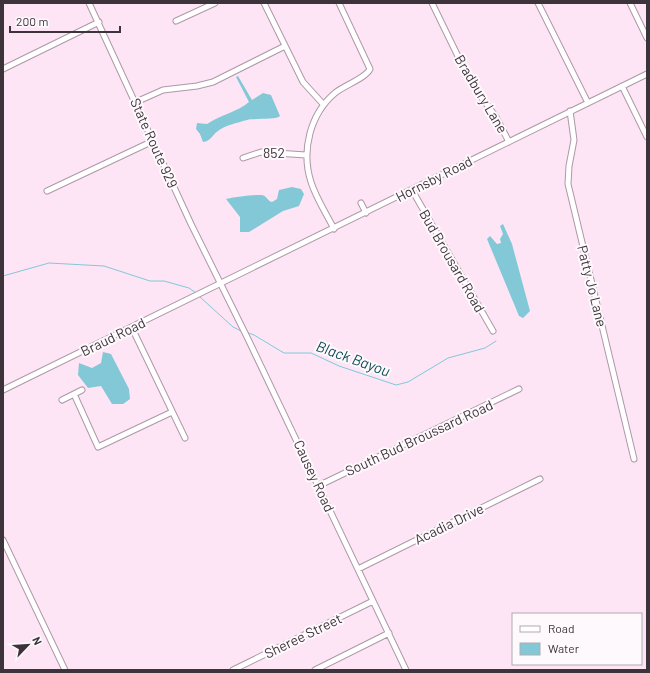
<svg xmlns="http://www.w3.org/2000/svg" width="650" height="673" font-family="Barlow,sans-serif">
<style>
.water{fill:#83c8d6}
.lines{fill:none;stroke-linecap:round;stroke-linejoin:round}
.stream{stroke:#83c8d6;stroke-width:1}
.minor-casing{stroke:#ad98a7;stroke-width:7}
.minor{stroke:#fff;stroke-width:5}
.labels{text-anchor:middle;stroke-width:4;stroke-linejoin:round;paint-order:stroke}
.street-label{font-size:14px;fill:#3d343b;stroke:#fef9fc}
.water-label{font-size:15px;font-style:italic;fill:#0e4c56;stroke:#fef9fc}
</style>
<rect width="100%" height="100%" fill="#fde5f6"/>
<!-- water -->
<path class="water" d="M238 76 252 100 263 93 271 95 280 116C277 120 254 118 247 120 237 123 225 125 218 131 212 135 211 141 203 142L200 134 196 129 197 123 207 124C220 115 237 112 249 102L236 77Z
M292 187 301 189 304 194 299 206 283 211 249 232H240V217L226 199C237 197 250 195 261 195 267 195 267 201 272 202L277 199 279 190Z
M503 224 512 244 530 311 523 318 519 316 487 239 490 236 497 244 501 243 500 239 503 234 500 226Z
M103 352 111 354 129 389 130 399 123 404H112L101 386 88 388 78 375 79 363 92 368 101 363Z"/>
<g class="lines">
<!-- stream -->
<path class="stream" d="M3 276 49 263 104 266 150 281H164L189 288 196 293
M200 297 233 327 241 331
M246 332 254 335 284 353H311L339 366 396 385 408 382 448 358 485 348 496 341"/>
<defs>
<path id="minor" d="M89 3 191 224 248 339 406 670
M264 3 303 82 323 104
M432 3 471 83 496 117 509 142
M538 3 588 103
M630 3 647 38
M176 21 215 3
M3 69 99 22
M622 86 647 137
M136 102 163 90 197 86 213 82 285 46
M570 111 574 140 569 166 568 184 634 459
M243 158 261 152 306 155
M412 190 493 331
M47 191 153 141
M361 203 366 213
M334 229C326 213 316 198 311 182 301 151 310 114 335 93 343 86 366 78 370 69L339 3
M132 328 185 438
M3 390 647 74
M74 394 98 447 172 412
M62 400 82 390
M318 486 519 389
M3 540 65 670
M358 569 540 479
M233 670 373 601
M315 670 389 633"/>
</defs>
<!-- minor casing -->
<use href="#minor" class="minor-casing"/>
<!-- minor -->
<use href="#minor" class="minor"/>
</g>
<g class="labels">
<!-- street labels -->
<g class="street-label">
<text transform="translate(481 94) rotate(59)" y="5">Bradbury Lane</text>
<text transform="translate(154 143) rotate(66)" y="5">State Route 929</text>
<text x="274" y="158">852</text>
<text transform="translate(434 179) rotate(-27)" y="5">Hornsby Road</text>
<text transform="translate(452 261) rotate(60)" y="5">Bud Brousard Road</text>
<text transform="translate(592 286) rotate(76)" y="5">Patty Jo Lane</text>
<text transform="translate(113 337) rotate(-26)" y="5">Braud Road</text>
<text transform="translate(419 438) rotate(-25)" y="5">South Bud Broussard Road</text>
<text transform="translate(314 476) rotate(65)" y="5">Causey Road</text>
<text transform="translate(449 524) rotate(-26)" y="5">Acadia Drive</text>
<text transform="translate(303 636) rotate(-26)" y="5">Sheree Street</text>
</g>
<!-- water labels -->
<g class="water-label">
<text transform="translate(353 359) rotate(20)" y="5">Black Bayou</text>
</g>
</g>
<!-- border -->
<rect width="650" height="673" fill="none" stroke="#3d343b" stroke-width="8"/>
<!-- legend -->
<rect x="512" y="613" width="130" height="52" fill="#fef9fc" stroke="#b1aaaf"/>
<rect x="520" y="626" width="20" height="6" fill="#ffffff" stroke="#b1aaaf"/>
<text x="548" y="633" font-size="12" fill="#3d343b">Road</text>
<rect x="520" y="643" width="20" height="12" fill="#83c8d6" stroke="#b1aaaf"/>
<text x="548" y="653" font-size="12" fill="#3d343b">Water</text>
<!-- north arrow -->
<g transform="translate(28 645) rotate(65)" stroke="#fef9fc" stroke-width="3" paint-order="stroke">
<path d="M0-3L7 15L0 10L-7 15Z" fill="#3d343b"/>
<text y="-6" font-size="11" font-weight="bold" text-anchor="middle" fill="#3d343b">N</text>
</g>
<!-- scale -->
<path d="M10 26v6h110v-6" fill="none" stroke="#3d343b" stroke-width="2"/>
<text x="16" y="26" font-size="12" fill="#3d343b" stroke="#fef9fc" stroke-width="3" paint-order="stroke">200 m</text>
</svg>
